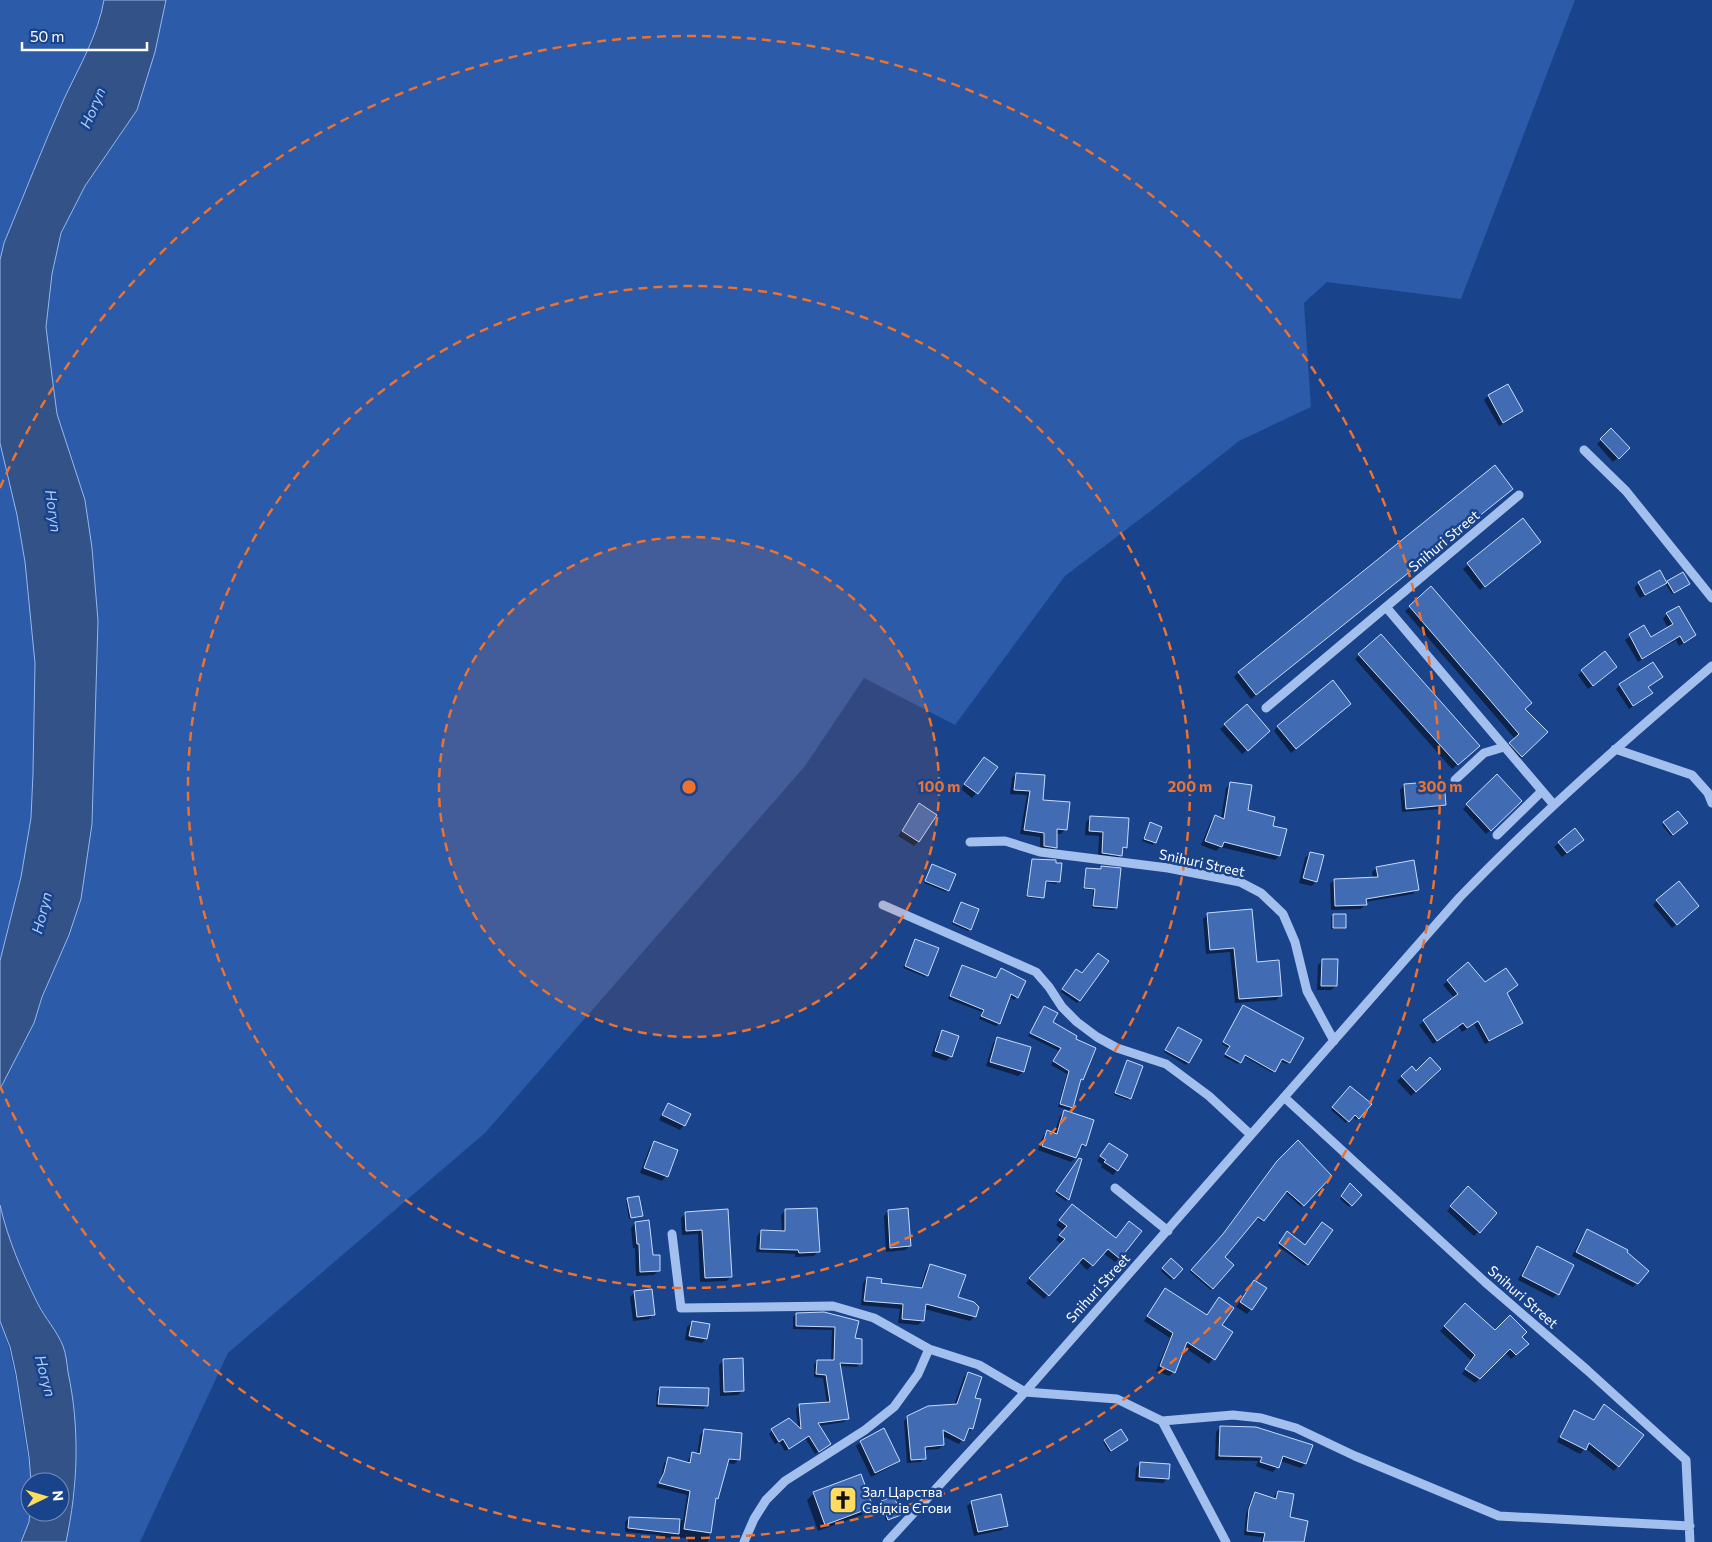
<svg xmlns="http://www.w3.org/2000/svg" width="1712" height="1542" font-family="Commissioner,sans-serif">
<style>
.green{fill:#2b5ba9}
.water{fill:#335287;stroke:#95b9f0}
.shadow{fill:#0007}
.building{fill:#416cb3;stroke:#c8dbfa}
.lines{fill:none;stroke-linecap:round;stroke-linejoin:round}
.minor{stroke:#a3bfee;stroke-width:9}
.ring{fill:none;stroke:#eb7230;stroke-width:2.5;stroke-dasharray:9 6}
.labels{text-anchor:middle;stroke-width:5;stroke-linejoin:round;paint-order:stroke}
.street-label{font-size:14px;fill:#fff;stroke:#19438b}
.poi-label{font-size:14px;fill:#fff;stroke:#19438b;text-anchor:start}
.water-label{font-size:15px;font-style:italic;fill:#aecaf5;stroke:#19438b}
.centre{fill:#eb7230;stroke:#19438b;stroke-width:2.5}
.ring-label{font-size:15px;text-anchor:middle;font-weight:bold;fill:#eb7230;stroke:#19438b;stroke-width:5;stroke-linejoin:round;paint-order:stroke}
</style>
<rect width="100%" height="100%" fill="#19438b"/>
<!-- green -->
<path class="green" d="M0 0H104C98 37 71 85 55 120 37 160 21 202 4 243L0 260Z
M166 0H1575L1461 299 1327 282 1304 303 1311 407 1239 441 1152 510 1065 576 955 725 864 678 805 766 485 1133 228 1353 140 1542H66L75 1489 76 1459 75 1425 71 1386 63 1346 39 1305 17 1260 9 1239 0 1205V1089L34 1023 42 997 69 935 81 899 92 824 98 621 92 548 69 451 57 414 46 327 52 274 61 233 85 186 137 110 155 52Z
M0 443 17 515 25 562 35 663 33 773 31 818 21 877 0 961Z
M0 1321C13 1355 18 1389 23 1426 28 1457 35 1489 29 1520 28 1528 24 1535 21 1542H0Z"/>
<!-- water -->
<path class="water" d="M104 0H166L155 52 137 110 85 186 61 233 52 274 46 327 52 376 57 414 85 500 92 548 98 621 92 824 81 899 69 935 42 997 34 1023 0 1089V961L21 877 31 818 33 773 35 663 25 562 17 515 0 443V260L4 243C24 195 43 146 64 99 79 67 98 35 104 0Z
M0 1205C8 1240 22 1272 38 1304 45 1318 57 1331 63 1346 66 1354 67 1364 68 1372 80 1428 78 1486 66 1542H21L29 1522 30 1510V1512H60V1482H31L29 1457 16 1374 10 1347 0 1321Z"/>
<!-- shadow -->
<path class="shadow" d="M1507 385 1522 411 1517 416 1499 426 1484 400 1488 396Z
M1611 430 1628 448 1613 462 1597 444Z
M1494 467 1507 493 1251 699 1234 677 1238 673Z
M1523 520 1535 546 1480 590 1463 569Z
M1659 572 1666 584 1683 574 1688 584 1672 594 1665 583 1661 587 1640 598 1634 588 1639 583Z
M1410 607 1546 732 1517 761 1506 748 1515 739 1405 611Z
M1667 614 1695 635 1679 646 1676 640 1638 662 1625 640 1643 627 1650 639 1668 628 1663 619Z
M1359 655 1474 750 1452 769 1355 659Z
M1582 671 1611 672 1588 689 1578 675Z
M1661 677 1647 687V697L1629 709 1616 689 1620 685Z
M1345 708 1291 753 1274 731 1278 726Z
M1225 725 1264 735 1242 754 1220 729Z
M980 763 996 767 972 798 961 789Z
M1016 774 1065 829 1061 834H1056L1055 847 1051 852 1040 850V837L1020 834 1027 795 1010 794 1012 778Z
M1497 776 1520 801 1486 834 1463 809Z
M1231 783 1247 811 1272 827 1279 856 1275 860 1220 847 1216 851 1201 845 1211 821 1215 816 1221 819 1226 788Z
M1404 785 1444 804 1440 809 1402 812 1400 790Z
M919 805 918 842 914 846 898 836Z
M1678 812 1685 825 1671 836 1662 825Z
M1091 817 1126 847 1116 860 1098 858 1099 836 1085 835 1086 822Z
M1150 824 1160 828 1153 845 1142 841Z
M1559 843 1578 844 1562 857 1554 847Z
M1310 853 1316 881 1312 886 1299 883 1305 858Z
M1033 861 1061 865 1058 882 1056 884 1045 882 1042 897 1040 899 1026 897 1031 863Z
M931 867 954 875 946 892 924 883Z
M1101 867 1116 908 1114 910 1092 908 1093 890 1083 889 1085 871 1086 869H1100Z
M1377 868 1417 889 1413 894 1365 902V905L1361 909 1331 910 1330 884 1334 880 1373 878 1372 872Z
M1657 901 1693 910 1672 928 1653 905Z
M961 904 970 929 968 931 952 924Z
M1208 914 1255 963 1281 995 1276 1000 1235 1003 1230 952 1206 954 1203 919Z
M1333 915 1345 927 1343 929H1331V917Z
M915 941 927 975 925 977 903 968Z
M1323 960 1336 986 1331 990H1317L1318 965Z
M1107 962 1077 1003 1061 992 1075 973 1082 975Z
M1468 964 1485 984 1516 985 1506 994 1521 1023 1517 1027 1485 1044 1474 1024 1462 1032 1458 1026 1433 1044 1419 1025 1455 999 1443 985Z
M962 966 995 979 1001 970 1017 997 1014 1000 1009 997 999 1023 996 1026 979 1019 982 1012 948 999 960 969Z
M1243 1006 1302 1039 1288 1062 1287 1064 1280 1061 1273 1073 1243 1056 1238 1064 1224 1057 1229 1048 1222 1044Z
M1044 1007 1052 1022 1074 1039 1082 1079 1079 1082 1072 1107 1069 1110 1058 1107 1067 1074 1051 1065 1059 1051 1028 1036Z
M1176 1030 1201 1041 1186 1065 1164 1052Z
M942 1032 951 1056 946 1061 931 1056 938 1036Z
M998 1038 1023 1072 1018 1076 986 1066 993 1043Z
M1126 1064 1130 1098 1128 1100 1114 1095Z
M1412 1068 1416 1073 1439 1069 1411 1096 1397 1081Z
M1351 1088 1370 1104 1356 1120 1352 1116 1346 1123 1331 1110Z
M668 1104 684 1125 680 1130 659 1120 664 1109Z
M1064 1112 1092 1120 1084 1146 1080 1150 1078 1149 1075 1158 1071 1162 1038 1150 1043 1136 1047 1132 1054 1134 1060 1116Z
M654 1142 666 1176 662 1181 640 1173 650 1147Z
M1109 1145 1117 1170 1113 1175 1101 1167 1102 1165 1097 1161Z
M1080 1160 1068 1199 1066 1201 1055 1194 1077 1161Z
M1275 1164 1331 1176 1301 1207 1285 1192 1262 1222 1256 1218 1223 1257 1232 1265 1211 1290 1190 1272 1221 1237Z
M1348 1187 1361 1195 1349 1207 1340 1199Z
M1468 1188 1496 1213 1474 1236 1447 1211Z
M627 1199 642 1215 640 1217 629 1219 626 1201Z
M727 1210 731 1276 727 1281 700 1282 698 1234 682 1235 681 1218 686 1213Z
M1068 1210 1120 1258 1115 1262 1103 1253 1087 1270 1078 1261 1044 1299 1026 1283 1061 1244 1056 1240 1063 1231 1056 1225Z
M785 1211 818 1251 814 1256 795 1257V1254L756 1252 757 1236 761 1231 782 1232 781 1215Z
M888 1211 910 1246 905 1250 886 1252 884 1216Z
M635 1223 659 1270 654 1275 636 1276 635 1248H633L631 1228Z
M1588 1230 1625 1252 1637 1283 1633 1287 1572 1256 1583 1235Z
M1285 1235 1305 1246 1307 1264 1305 1266 1278 1246Z
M1537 1247 1557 1294 1553 1298 1518 1280 1533 1252Z
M1171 1260 1181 1269 1171 1280 1161 1271Z
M931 1265 957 1298 975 1316 970 1321 924 1309 922 1321 918 1325 898 1323 900 1309 861 1305 863 1283 867 1278 880 1284 920 1289 926 1270Z
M1254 1282 1251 1309 1247 1314 1236 1307Z
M1166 1289 1231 1332 1209 1364 1184 1347 1174 1372 1169 1376 1156 1371 1170 1338 1144 1321Z
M634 1293 654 1314 649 1319 633 1321 630 1297Z
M1460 1309 1495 1332 1521 1337 1523 1348 1511 1359 1505 1352 1475 1383 1462 1374 1471 1360 1440 1331Z
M796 1314H823L853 1339 860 1363 857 1367 839 1366 847 1418 844 1422 818 1426 829 1444 815 1454 805 1438 785 1451 779 1442 775 1444 769 1434 772 1430 798 1428 796 1409 799 1405 827 1403 823 1378 814 1377V1364L818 1361 831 1362 832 1330 793 1329V1317Z
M692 1322 706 1339 702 1343 685 1340 687 1327Z
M724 1360 742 1391 738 1395 720 1396 719 1365Z
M968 1373 973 1399 972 1429 968 1432H966L959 1444 942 1436 943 1445 939 1449 924 1450 925 1458 921 1462 907 1463 904 1421 908 1417 954 1405 964 1377Z
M660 1388 707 1405 704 1409 656 1407 657 1392Z
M1604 1406 1618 1466 1614 1471 1585 1448 1580 1454 1557 1442 1570 1416 1574 1412 1593 1421Z
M1220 1427 1305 1464 1301 1468 1280 1461 1277 1467 1273 1472 1256 1466 1258 1461 1215 1460 1216 1432Z
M704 1431 739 1460 734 1464 727 1463 717 1498 715 1501 708 1542H688V1538L660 1537V1535L625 1532V1522L629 1518 683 1520 687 1495 656 1487 661 1478 664 1463 669 1459 687 1463 689 1458 693 1454 697 1455 700 1435Z
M1127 1440 1109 1452 1103 1442 1105 1441Z
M861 1442 898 1461 894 1465 871 1477 856 1446Z
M1140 1464 1168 1478 1163 1483 1135 1481 1136 1468Z
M1278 1492 1289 1518 1302 1542H1261L1262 1537 1244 1535 1246 1514 1252 1497 1256 1493 1274 1500V1496Z
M814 1493 872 1507 864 1514 818 1531 807 1500Z
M882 1502 900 1515 886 1521 880 1504Z
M972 1502 1006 1525 1002 1530 974 1536 967 1506Z"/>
<!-- building -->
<path class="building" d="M1508 384 1523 411 1503 423 1488 395Z
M1611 428 1630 448 1619 459 1600 439Z
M1495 465 1513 489 1256 695 1238 672Z
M1523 518 1541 542 1485 587 1467 563Z
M1660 570 1667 583 1645 595 1638 582Z
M1683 572 1690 584 1674 593 1667 581Z
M1431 586 1532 703 1525 709 1548 732 1522 757 1509 743 1519 734 1409 606Z
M1679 606 1696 635 1684 643 1680 636 1642 659 1629 634 1644 625 1651 637 1673 624 1666 613Z
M1381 634 1480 746 1458 765 1358 654Z
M1605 651 1617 667 1593 686 1581 670Z
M1653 662 1663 677 1648 687 1653 693 1633 706 1619 684Z
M1333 680 1351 704 1296 749 1277 726Z
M1247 704 1270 731 1248 751 1224 724Z
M984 757 998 767 978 794 964 784Z
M1016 773 1045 775 1043 800 1070 802 1067 830 1057 829V848L1044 846V833L1024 830 1030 791 1014 790Z
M1497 774 1522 801 1491 831 1466 804Z
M1444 781 1446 805 1406 809 1404 784Z
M1230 782 1252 785 1248 810 1275 817 1273 826 1287 829 1280 856 1224 842 1222 847 1205 841 1215 815 1224 819Z
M919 803 937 815 919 842 902 831Z
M1678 811 1688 823 1673 835 1663 822Z
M1090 816 1129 818 1127 848 1123 847 1122 856 1102 853 1103 832 1089 831Z
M1150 822 1162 827 1156 843 1144 839Z
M1575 828 1584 840 1567 853 1558 842Z
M1310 852 1324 855 1317 882 1303 878Z
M1032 859 1056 860V863H1062L1060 882 1046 881 1044 898 1027 896Z
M1414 860 1419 890 1366 899 1367 905 1335 906 1334 879 1378 877 1376 867Z
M932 864 956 874 949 891 925 881Z
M1101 866 1121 868 1117 908 1093 906 1095 889 1084 888 1086 868 1101 869Z
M1679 881 1699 906 1677 925 1656 900Z
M961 902 979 909 971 930 953 922Z
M1252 909 1257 962 1279 960 1282 996 1239 999 1234 948 1210 950 1207 913Z
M1333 914H1346V928H1333Z
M915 939 939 948 928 976 905 966Z
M1098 953 1109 961 1080 1001 1062 989 1076 969 1082 973Z
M1322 959H1338L1337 986H1321Z
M1468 962 1485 982 1506 968 1518 985 1507 993 1523 1023 1489 1041 1478 1021 1467 1028 1463 1023 1437 1041 1423 1020 1458 994 1447 980Z
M962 965 996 978 1001 968 1026 981 1018 998 1011 994 1000 1024 981 1016 984 1010 950 996Z
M1243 1005 1304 1038 1290 1063 1282 1059 1275 1072 1245 1055 1241 1063 1225 1054 1230 1046 1223 1042Z
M1044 1006 1058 1013 1053 1022 1077 1036 1076 1039 1096 1048 1083 1080 1081 1079 1073 1108 1060 1104 1069 1071 1053 1061 1061 1048 1030 1033Z
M1178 1027 1202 1040 1189 1063 1165 1050Z
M942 1030 959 1036 952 1057 935 1051Z
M997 1037 1031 1047 1024 1072 990 1062Z
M1430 1057 1441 1069 1416 1092 1401 1076 1412 1066 1416 1071Z
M1127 1060 1143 1066 1131 1099 1115 1093Z
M1350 1086 1372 1104 1359 1119 1355 1115 1349 1122 1332 1107Z
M668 1103 691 1114 685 1126 662 1115Z
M1064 1110 1094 1120 1086 1146 1082 1144 1076 1158 1042 1146 1047 1130 1057 1134Z
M1298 1140 1332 1176 1304 1206 1287 1191 1264 1221 1258 1217 1225 1257 1234 1265 1213 1289 1191 1270 1223 1234 1277 1161Z
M654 1141 678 1150 668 1177 644 1168Z
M1109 1143 1128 1155 1118 1171 1104 1162 1106 1160 1100 1156Z
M1079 1158 1082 1159 1069 1200 1056 1191Z
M1350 1183 1362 1195 1352 1206 1341 1196Z
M1468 1186 1497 1213 1480 1233 1450 1206Z
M639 1196 643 1216 631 1218 627 1198Z
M1072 1204 1116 1238 1129 1221 1142 1231 1120 1259 1108 1249 1093 1266 1083 1258 1049 1296 1029 1278 1065 1239 1059 1235 1067 1226 1059 1220Z
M817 1208 820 1252 799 1253 798 1250 760 1249 761 1230 785 1231V1209Z
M908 1208 911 1246 890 1248 888 1210Z
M728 1209 732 1277 705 1278 702 1230 686 1231 685 1212Z
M649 1220 653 1255H660V1271L640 1272 639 1244H637L635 1222Z
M1322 1222 1333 1230 1308 1265 1279 1243 1287 1231 1305 1245Z
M1587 1229 1628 1250 1627 1252 1649 1271 1638 1284 1576 1252Z
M1537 1246 1574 1265 1559 1295 1522 1276Z
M1171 1258 1183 1269 1174 1279 1162 1268Z
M930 1264 966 1275 958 1297 974 1302 979 1307 976 1317 926 1304 924 1321 902 1319 903 1304 864 1301 867 1277 882 1279 881 1283 922 1288Z
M1254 1280 1267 1288 1252 1310 1240 1302Z
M1165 1288 1207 1315 1219 1297 1234 1308 1222 1325 1233 1332 1215 1360 1187 1342 1175 1373 1160 1366 1173 1333 1147 1316Z
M652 1289 655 1315 637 1317 634 1291Z
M1465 1303 1495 1330 1510 1315 1527 1332 1522 1337 1529 1344 1516 1355 1510 1349 1480 1379 1465 1369 1475 1355 1444 1326Z
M824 1312 859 1321 855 1338 862 1339V1364L840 1363 849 1419 818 1423 831 1444 819 1452 809 1436 789 1449 783 1439 779 1442 771 1429 789 1418 801 1429 799 1404 830 1402 826 1375 816 1374 817 1360H834L835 1327 796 1326V1313Z
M692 1321 710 1324 707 1339 689 1336Z
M743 1358 744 1391 724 1392 723 1359Z
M968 1372 982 1377 975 1398 981 1399 973 1429 969 1428 964 1441 943 1430 944 1445 925 1447 926 1459 911 1460 907 1416 928 1406 957 1404Z
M660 1387 709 1388 708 1406 658 1404Z
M1604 1404 1644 1435 1619 1467 1589 1443 1586 1450 1560 1437 1574 1410 1594 1420Z
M1220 1426 1256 1427 1313 1445 1306 1464 1283 1456 1279 1468 1260 1462 1262 1457 1219 1456Z
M884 1428 900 1461 875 1473 860 1441Z
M704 1429 742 1433 740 1460 729 1459 718 1499 716 1498 711 1533 684 1529 690 1491 659 1483 664 1473 668 1457 690 1463 692 1452 700 1454Z
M1121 1429 1128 1440 1111 1451 1104 1440Z
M1140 1462 1170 1464 1169 1479 1139 1477Z
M861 1474 873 1507 825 1525 813 1492Z
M1278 1491 1294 1494 1290 1517 1308 1521 1304 1542H1263L1265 1533 1247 1531 1249 1509 1255 1492 1276 1499Z
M1001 1494 1008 1526 978 1532 971 1501Z
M894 1496 901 1515 888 1520 881 1501Z
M629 1517 680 1519 679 1534 628 1528Z"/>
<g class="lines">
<!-- minor -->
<path class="minor" d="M1584 450 1626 491 1712 598
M1386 607 1554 805
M1266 708 1519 495
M1615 749 1692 775 1708 793 1712 803
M1455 780 1484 753 1504 747
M1497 835 1542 791
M970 842 1005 841 1040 852 1168 868 1240 882 1261 893 1283 914 1295 942 1307 991 1334 1041
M883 905 1036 972 1049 987 1062 1007 1077 1022 1097 1037 1117 1048 1166 1064 1209 1096 1251 1135
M1284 1097 1485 1282 1587 1370 1686 1460 1690 1542
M1115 1188 1168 1231
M672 1234 681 1308 833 1306 874 1318 929 1349
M1162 1421 1226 1542
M744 1542 754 1519 766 1500 785 1481 865 1430 894 1407 918 1374 929 1349 979 1365 1025 1392 1117 1399 1162 1421 1233 1415 1261 1418 1296 1428 1355 1456 1499 1516 1690 1526
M887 1542 1025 1392 1460 897C1539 815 1625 740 1712 666"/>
</g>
<!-- distance rings -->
<circle cx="689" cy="787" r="250" fill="#eb7230" fill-opacity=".12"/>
<g class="ring">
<circle cx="689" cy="787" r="250"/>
<circle cx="689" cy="787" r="501"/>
<path d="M0 488A751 751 0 1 1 0 1086"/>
</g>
<!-- icons -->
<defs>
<symbol id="church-square" viewBox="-11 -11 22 22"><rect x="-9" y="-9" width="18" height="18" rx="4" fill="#ffdc5f" stroke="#19438b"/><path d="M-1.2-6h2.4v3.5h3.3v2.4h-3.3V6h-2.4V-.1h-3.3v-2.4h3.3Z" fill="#111"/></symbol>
</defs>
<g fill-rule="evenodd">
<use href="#church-square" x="827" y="1484" width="32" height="32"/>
</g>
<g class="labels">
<!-- street labels -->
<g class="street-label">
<text transform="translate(1444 541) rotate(-40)" y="5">Snihuri Street</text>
<text transform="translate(1202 863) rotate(12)" y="5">Snihuri Street</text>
<text transform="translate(1098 1288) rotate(-48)" y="5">Snihuri Street</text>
<text transform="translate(1523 1297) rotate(41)" y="5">Snihuri Street</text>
</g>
<!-- poi labels -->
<g class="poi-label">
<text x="862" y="1497">Зал Царства<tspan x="862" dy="16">Свідків Єгови</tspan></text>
</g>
<!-- water labels -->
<g class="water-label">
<text transform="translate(93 108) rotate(-67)" y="5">Horyn</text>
<text transform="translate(53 511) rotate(82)" y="5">Horyn</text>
<text transform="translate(42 913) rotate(-76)" y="5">Horyn</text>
<text transform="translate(45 1376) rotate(75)" y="5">Horyn</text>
</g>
</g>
<circle cx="689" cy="787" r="8" class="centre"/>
<g class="ring-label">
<text x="939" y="792">100 m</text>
<text x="1190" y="792">200 m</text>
<text x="1440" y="792">300 m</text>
</g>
<!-- north arrow -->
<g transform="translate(45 1497) rotate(85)"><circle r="24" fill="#19438b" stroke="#758eb9"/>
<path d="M0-4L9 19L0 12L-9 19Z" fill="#ffdc5f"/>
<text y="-8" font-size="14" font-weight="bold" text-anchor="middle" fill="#ffffff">N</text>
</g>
<!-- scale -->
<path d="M22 42v8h125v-8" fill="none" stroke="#ffffff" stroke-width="2.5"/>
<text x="30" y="42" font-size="15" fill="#ffffff" stroke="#19438b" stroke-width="4" paint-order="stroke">50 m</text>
</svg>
